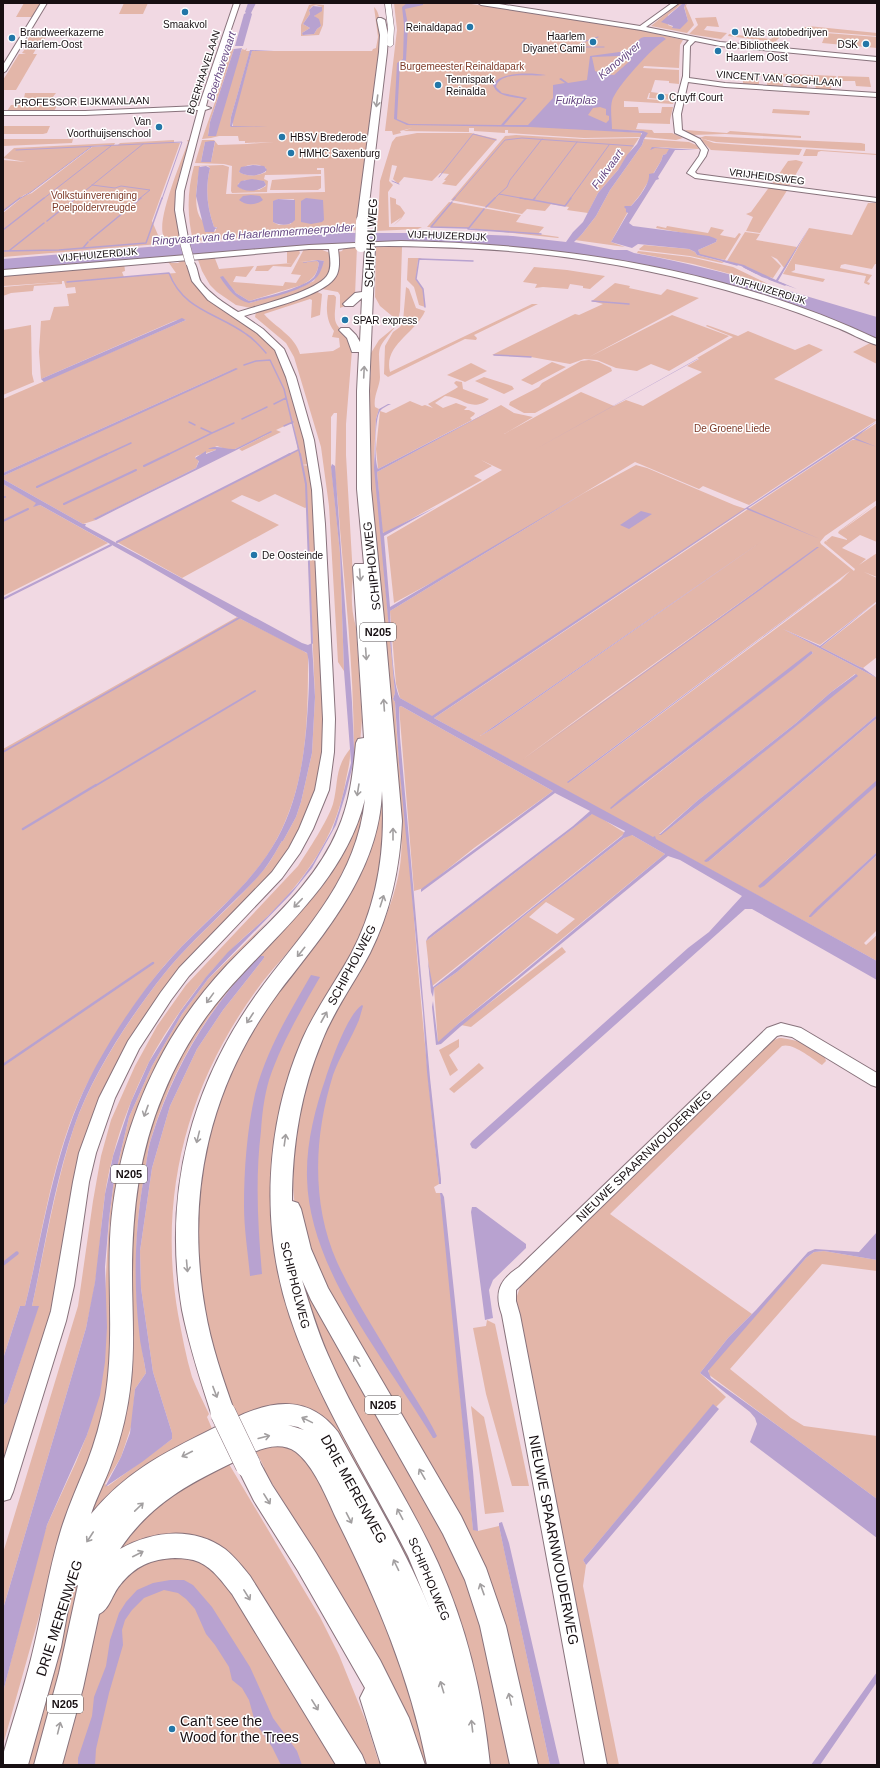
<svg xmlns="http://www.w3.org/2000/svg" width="880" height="1768" font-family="Helvetica,sans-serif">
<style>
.green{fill:#e3b6a9;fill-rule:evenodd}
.water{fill:#b8a2d0;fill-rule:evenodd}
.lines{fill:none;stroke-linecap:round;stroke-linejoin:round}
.stream-far4{stroke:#b8a2d0;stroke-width:1}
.stream-far3{stroke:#b8a2d0;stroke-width:1.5}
.stream-far2{stroke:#b8a2d0;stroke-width:2}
.stream-far1{stroke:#b8a2d0;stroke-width:2.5}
.stream{stroke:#b8a2d0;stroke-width:3.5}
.secondary-casing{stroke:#88737c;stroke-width:2}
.primary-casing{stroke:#88737c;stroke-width:1}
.highway-casing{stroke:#88737c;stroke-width:2}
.secondary{fill:#fff;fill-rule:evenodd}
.primary{fill:#fff;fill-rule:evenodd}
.highway{fill:#fff;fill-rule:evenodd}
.secondary-bridge-casing{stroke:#88737c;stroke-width:10;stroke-linecap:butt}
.highway-bridge-far1-casing{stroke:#88737c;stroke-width:12;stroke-linecap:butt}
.highway-bridge-casing{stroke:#88737c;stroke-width:26;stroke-linecap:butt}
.secondary-bridge{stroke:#fff;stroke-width:9}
.highway-bridge-far1{stroke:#fff;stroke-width:12}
.highway-bridge{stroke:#fff;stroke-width:25}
.oneway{stroke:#a29fa0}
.poi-dot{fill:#2377a8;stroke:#fff;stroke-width:1.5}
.labels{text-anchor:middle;stroke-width:3;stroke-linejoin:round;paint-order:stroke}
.far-poi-label{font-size:10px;fill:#170f12;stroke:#fff;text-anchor:start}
.far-park-label{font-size:10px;fill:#7d3927;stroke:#fff}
.far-street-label{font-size:10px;fill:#170f12;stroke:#fff}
.far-water-label{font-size:11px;font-style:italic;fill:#664783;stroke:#fff}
.shield{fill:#fff;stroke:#5d5759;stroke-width:1}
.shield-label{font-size:11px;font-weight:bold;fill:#170f12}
.street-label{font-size:12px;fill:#170f12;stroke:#fff}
.near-street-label{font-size:14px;fill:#170f12;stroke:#fff}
.near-poi-label{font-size:14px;fill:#170f12;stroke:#fff;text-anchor:start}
</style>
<rect width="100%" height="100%" fill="#f1d9e3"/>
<!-- green -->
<path class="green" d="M24 3H41L32 17H16Z
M124 3H148L143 14H119Z
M394 3H465L640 30 683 40 680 45 679 68 644 66 643 68 679 70V84L669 83V81L655 80 651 92 673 95 672 100 649 98 650 93H649L647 99 674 101 673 104 624 101V107H638L639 113H661L662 107H673L670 120 618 121 670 120V124L638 123 636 129 652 130 654 133H672L683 138 676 140 644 137 643 131 617 130V131L641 133V137L584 138 508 133V130H505V133L474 131V128H469V132L403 131 412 128 400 131 401 133 393 135 392 131H385L397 30Z
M679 3H683L668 15V25L673 27 688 21 684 6 687 3 686 6 694 25 687 33 651 26Z
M313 4 324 5 323 25 319 35 301 36V25L309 5ZM316 5 322 7 314 16 321 26 317 29 314 34 304 35 302 33 310 28 303 24 310 14 309 10 312 6Z
M374 7C382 13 381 39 380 49L358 230 193 241C187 215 187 192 194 166L223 165 229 167 226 194 325 192 324 168H317V170H321V174L265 175 264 179 268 181 267 192 232 193 231 191 232 166 224 164 195 163 202 140H214L218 145 247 144V146V144L274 142 245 143V141H239L238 136H219L211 138 202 139 215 102 217 86 229 49H234L210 122 208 136 242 49 245 50 247 48 246 51H250L231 117 230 126 233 127V118L252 51H372L373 49 376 48 378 37ZM205 142H215L211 162H201ZM259 165 266 168V172C258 176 247 177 239 172 244 165 250 164 259 165ZM200 166H208L210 168C205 189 207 207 214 227H217L215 232C210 228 205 224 201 219 192 206 198 180 200 166ZM245 180 264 181 266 186 259 190 242 189 238 184ZM278 199H294L291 224 279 225 273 222V202Z
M716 17 719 27 707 26 704 30 727 33 721 39 689 34 698 25 695 18Z
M808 26 877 33V36L801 30 803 27H807Z
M32 32H57L58 33 57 34H48L40 46H24Z
M778 33 783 34 776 41 775 44 768 43 769 41 728 36 729 34 771 39Z
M826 33 877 37V48L822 43Z
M25 49H36L33 54H37L16 90H3V80L19 54H26L22 53Z
M743 72 765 73V76H759V84L743 85Z
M767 73 788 74 789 77H782L783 86 767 87Z
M790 74 813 75V79H806L807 88H791Z
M814 75 836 76 837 80H830L831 89 816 90Z
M838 76 869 77 871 87 856 86 855 81H839Z
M25 93H56L52 98H24Z
M58 104 54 111H7L11 105Z
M773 109 810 111 809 115 772 113Z
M3 126H50L47 133 43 134H3Z
M685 130 727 133 730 131 801 136V138L725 134 692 135Z
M417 133H471L497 139 456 186 442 184 446 180H444L449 174 440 173 432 181 404 177 398 184 393 179 397 166 392 165 389 181 393 185 388 192 389 227H422L418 229 375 231 378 220 380 181 392 142 396 137Z
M516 135 583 139 639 138 618 170 598 193 588 213 567 210 569 207 551 204 545 211 527 209 522 214 451 200 505 136Z
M705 136 861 143 865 144V151L716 142 699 138Z
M3 139H73L72 143 3 146Z
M644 139 689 142 696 145 699 149 652 147 670 149 666 154 663 155 661 161 640 195 631 206 611 242 625 247 575 240 582 234 596 216 610 190 642 145Z
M703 139 714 143 802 149 799 155 711 150 701 140Z
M174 140V143H180L152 221 158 235 165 242 159 244 3 257V213L24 196 32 193 92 147 118 145 120 143Z
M187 140H190L177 184 181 242C175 242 167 242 164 237 155 222 182 160 188 142Z
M115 143 114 145 92 146 31 192 24 195 3 211V160L26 162 3 158 14 148Z
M806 149 877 154V155L821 151 818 152 817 156H803Z
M796 160 803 162 789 186 772 184 788 161Z
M317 176H321V188L318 190H270L272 180Z
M770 186 788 189 760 233 746 231 753 217 746 214 751 212Z
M390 197 396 199V204L400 206 405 213 401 219 393 226 402 217 391 224Z
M449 202 521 215 516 222 544 227 538 234 559 237 558 238 467 228 427 227Z
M868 203H877V264H875L872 269 845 264 841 265 840 268 872 275 867 282 870 283 869 285 864 283 866 276 795 264V270L791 272 825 279 823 282 783 274 809 228 852 235Z
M657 226 666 228 667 226 708 233 711 227 724 230 720 235 735 238 739 233 741 234 725 260 700 255 698 250 716 242 717 239 656 228Z
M745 232 760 234 756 240 797 247 785 269 777 259 771 256 781 266 773 278 765 276 748 267 727 261Z
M644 245 689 249 695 252 697 255 724 262 722 263 690 256 640 250 639 249Z
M357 246 355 296 345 306 340 308V295L338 292 322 289 338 252 342 251 344 248Z
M374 246 402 247 400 311 398 321 380 306 375 297 376 252Z
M304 249H320L330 253 331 257 329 277 311 289 251 308 236 305 217 292 210 285 202 271 197 257 214 256 219 269 254 266 246 277 236 276 233 282 283 286 285 282 296 283 301 275 291 274ZM318 260 324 261 314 281 301 287 250 303 232 292 223 277 236 293 249 301 302 285C313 279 317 275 319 263L317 261 300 262Z
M287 250H299L300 253 291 267 273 266 268 271H255L257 266 292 263H287Z
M638 251 690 257 733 267 768 284 693 264 637 253Z
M408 258H422L418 260 416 279 423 289 425 307 419 305 414 287 407 280Z
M185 259 193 281 278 349 303 433 309 464 302 465 310 466 313 481 327 740 315 805 280 866 155 1001 130 1037 111 1074 96 1109 56 1296 3 1465V1406L7 1402 38 1307 32 1306C45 1247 55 1185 74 1127 92 1075 130 1017 164 974 195 935 235 905 266 867 272 859 277 849 282 841H283L296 817 301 802 312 753 315 697 307 507 305 508 275 494 259 502 242 495 231 501 279 525 182 578 117 542 298 450 293 422 276 430 281 432 242 451 239 449 272 432 235 449 228 450 217 446 213 448 216 449V450L196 456 195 458 199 460 196 468 94 519 96 520 83 524 3 479V476L236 368 3 473V399L186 320 182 319 174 321 41 379 39 352 41 321 50 320 54 307 69 306 67 294 76 293 75 287 66 288 64 281H62V284L34 286 33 291 11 293 3 296V287L60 282 3 286V274L124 263 125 271 122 272 124 277 176 273 169 263 161 261 172 260 171 263H178Z
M534 267 567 270 605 276 590 289 583 288V286L570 284 568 289 543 287 535 288 537 284 523 282Z
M615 283 630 286 629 288 661 295 667 289 699 298 589 357 672 315 729 336 669 371 651 364 637 371 616 368 597 360 584 359 570 364 531 357 492 355 575 314 579 315 603 304 592 301Z
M406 287 409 289 416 308 425 311C416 333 383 345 390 372L532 304H538L474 335 477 338 476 340 465 339 388 377 384 374 385 346 393 332 400 327 403 321Z
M315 291 322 294 320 315 311 318 312 300 310 299 264 314C275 327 295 336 300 354L333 351 340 347 339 338 332 337 334 331C326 320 326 308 328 295H334L336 297C335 322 330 323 353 338L346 424V455L353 577C351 594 351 610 356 627L362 720 359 754 353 783C357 691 345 595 338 504L335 474 337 413H334L331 417V464L340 553 344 671 338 662 329 506 321 447 294 357 286 343 255 317 256 312Z
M31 325 32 374 34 382 3 395V330Z
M707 325 738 336 748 331 795 350 809 344 823 350 774 379 877 420 749 505 703 486 699 489 635 462 466 564 394 603 387 537 502 470 481 460 492 466 474 476 482 480 384 534 382 530 377 472 501 405 514 413 533 417 504 434 581 392 614 406 626 400 643 406 702 372 687 366 699 359 697 358 733 337 706 326Z
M396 326C375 351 379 346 380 377 380 386 373 396 375 407L379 409 376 419 374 457 395 693 393 699 395 702C398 766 407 829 412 892 419 989 429 1087 439 1184L434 1187 436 1193H440L444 1222 473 1529 478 1531 499 1526 550 1765H528L505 1655 326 1297 295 1207C288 1153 301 1080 325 1031 352 977 391 927 400 866 403 845 401 824 400 803L367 445 368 389 371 373V353L379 340Z
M872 342 877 344V364L853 352Z
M589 360 599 362 611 368 612 371 535 413H524L509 405 510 402 539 387 542 383 581 361Z
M552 362 566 367 532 385 521 380Z
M471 363 487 371 465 382 447 375Z
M484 377 512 386 514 389 504 394 475 381Z
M456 381 462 382 463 389 489 399C471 413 463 397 445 396L435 403 443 408 456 403 467 407 464 410H469L475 413 474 415 470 418 472 420 378 469 376 449 380 411 386 413 410 401 422 406 425 405 433 408 428 404 455 389 458 387 454 383Z
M877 423V500L825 536 820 542 821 544 854 571 855 569 824 543 825 541 828 542 826 541 832 536 847 540V539L838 533 839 531 877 503 839 532 877 505V542L860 535 842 548 866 559 859 565 877 553V577L864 572 877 578V601L820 645 783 629 877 678V715L705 861H709L877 718V781L779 867 826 830 877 784V852L814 911H817L877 855V930L864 943 866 945 877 935V961L434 718 852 440H857L855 437ZM781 528 494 728 480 736ZM818 547 523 759 606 698ZM850 571 840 581 580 774 567 782ZM813 652V653L634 792 668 762ZM855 674 857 676 674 825 661 834H659L697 801 796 723 830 693Z
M636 465 647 468 734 505 746 509 435 716H431L400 698 396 684 390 611 584 493Z
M3 484 37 503 34 506 40 505 108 543 3 596Z
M877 603V657L863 668 860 667 821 647Z
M237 617 297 647 308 654C308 714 308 775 281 831 257 882 208 917 171 958 142 990 120 1027 98 1064 54 1137 45 1225 25 1306H20L3 1359V749Z
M401 706 553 791 474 848 424 888 414 891 399 707Z
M350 749C351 762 347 772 345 785 335 838 305 879 268 916 255 928 241 939 229 952 201 980 166 1028 148 1064 134 1093 121 1124 113 1156 101 1197 102 1241 95 1283 93 1298 89 1313 86 1328L3 1609V1553L78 1306 93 1201 101 1156 111 1120 135 1066 157 1026 186 985 298 866C309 849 327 822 333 804 339 781 334 769 350 749Z
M382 785 384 829 382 864 365 927 305 1039 283 1264 412 1547 453 1665 324 1421 239 1419 230 1401 211 1352 192 1237 201 1151 224 1078 251 1028 328 923Z
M364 797C362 832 350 866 332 896 313 926 286 953 264 980 189 1078 157 1192 178 1314 182 1335 186 1357 192 1377 197 1389 203 1402 209 1414L207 1417 213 1431 78 1528 100 1471 139 1143 189 1030 308 900ZM260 956H263L264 958 223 1010 197 1049 170 1106 152 1168 140 1251 141 1288 153 1372 172 1433V1439L108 1486 105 1484 121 1457 132 1424 135 1389 146 1373C134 1306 132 1239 145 1172 147 1160 148 1147 152 1136 172 1069 210 1005 260 956Z
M593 813 625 833 431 987 426 941Z
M628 835H632L665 854 458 1024 438 1043 434 988 457 972 534 908ZM546 902 575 919 557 934 529 917Z
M266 923 237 956 149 1091 101 1432 47 1588 3 1745V1692L42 1540 47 1525 76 1462 88 1432 105 1293 109 1219 114 1180 129 1117 152 1066 182 1014 208 979Z
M562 947 566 952 471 1027 461 1025Z
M779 1038C791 1038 824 1047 826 1061L822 1065C813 1059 792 1042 782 1046L610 1214 752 1314 728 1338 700 1373 726 1397 716 1407 713 1405 583 1560 586 1565 583 1586 619 1765H603L516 1299 520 1287 529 1275 598 1211 767 1043Z
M459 1039V1047L449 1055 458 1070 450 1076 439 1050Z
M479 1063 484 1068 454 1093 449 1089Z
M291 1234 462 1556 519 1765H488L420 1529 399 1488H395L313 1329Z
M824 1251 877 1260V1271L822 1264 730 1369 791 1418 804 1426 877 1436V1499L708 1374 709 1368 806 1258 814 1252Z
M487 1320 495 1324 529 1486H512L486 1394 473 1328 486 1326Z
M471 1406 484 1417 504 1512 485 1514Z
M253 1446H301L378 1581 435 1765H418L287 1508 264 1470V1467Z
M226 1459 320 1617 339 1655 367 1724 378 1760 384 1765H358L219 1552 108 1557 133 1520Z
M135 1505 39 1765H27L43 1714 70 1599 77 1576Z
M191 1554 223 1573 345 1765H59L71 1712 104 1595 145 1558Z"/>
<!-- water -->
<path class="water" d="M248 3H256L251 13 252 14 243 46H235L244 14 246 13 245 12Z
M407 3H423V5L405 9 408 25 406 60 400 64 397 119 409 124 501 125 524 99C513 97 497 97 493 85 500 71 532 73 546 75 534 77 500 70 496 87L502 93 527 98 504 125H528L553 98V85L565 83 559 79 561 78 568 83 587 80 590 56 627 51 641 38 644 37H663L666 39C654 46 615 88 612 101 610 109 612 121 612 129L643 131 648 133 644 139 642 145 610 190 596 216 582 234 574 242 614 250H627L634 253C714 267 792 292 870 315L877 317V339L811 312 612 259 537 249 481 244 390 242 343 243 3 270V259L160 246 340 233H442L513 236 566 242 573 232 583 222 598 193 618 170 627 155 637 144 642 133 530 127 407 125 394 119 397 63 403 59 404 25 402 7ZM619 56 627 57 631 60 614 75 604 74 595 71 592 57ZM600 107 606 109V115L609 116V120L606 123 588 115 593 108Z
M683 3H686L684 7 688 21 680 29 672 28 673 26 661 22Z
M313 6 322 7V11L314 16 319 19 321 26 317 29 314 34 303 35 302 33 310 28 303 24 310 14 309 10Z
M242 48 216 136H208L210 122 234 49Z
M250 50H274L252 51 232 126 268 127H231L230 126 231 117Z
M211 141H215L211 162H201L205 142Z
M652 147 697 150H675L658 177 659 179 656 180 629 223 633 226 709 236 717 239 716 242 698 250 700 254 744 265 776 280 809 228 778 281 797 289 762 277 741 266 697 255 695 252 689 249 638 244 632 248 611 242 628 213 626 212V209L624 207 625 206H631C638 199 650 184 649 174L654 173 661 161 663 155 666 154 669 149 655 148 650 150Z
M253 165 264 166 267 170C260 177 246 177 239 172L241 167Z
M206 166 210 168C205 189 207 207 214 227L218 228 215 229 214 232H205L196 196 199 167Z
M252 179 264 181 266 185C259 192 244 193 237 186L241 181Z
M251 195 260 196 263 200C257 205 246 206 239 200L243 196Z
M306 198 323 200 324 220 322 222 311 224 301 222V201Z
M278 199 295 200V220C290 226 280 226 273 222V201Z
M318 260 324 261C322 268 320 275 314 280 299 292 268 298 249 303 236 300 227 288 220 277L223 276 236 293 249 301C264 297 304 288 314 277 317 273 318 268 319 263L317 261 299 263Z
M182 318 186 320 44 382 41 379Z
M697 359H698L534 450Z
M236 368 238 369 3 476V473Z
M388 404H391C387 406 381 408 379 413 375 422 374 461 378 469L498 407 377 472 383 533 436 507 384 536 390 607 584 493 390 611C391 630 392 684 400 698L432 716 877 421 855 438 877 447 853 439 748 508 820 539 746 509 434 718 653 837 655 836 656 839 877 961V980L752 909H745L476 1149 472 1148 470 1144 472 1141 688 948 709 932 742 896 680 860 668 856 460 1027 441 1044 436 1045 432 1007 433 1001 438 1042 458 1024 517 977 665 854 632 835 624 838 529 912 457 972 434 988 433 997 431 992 428 961 433 987 622 836 625 831 592 814 426 941 428 937 434 932 573 826 590 811 555 793 421 892V889L553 791 401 706 399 707 400 737 430 1078 441 1179V1184H439L427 1072 423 1013 399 763 395 702 393 699 395 693 374 468 376 419 379 409Z
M271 431 272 432C214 462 154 490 96 520L93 519 196 468 199 461 195 458 206 451V454L216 450V449H208C216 444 226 450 235 449Z
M332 464 335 466 352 702 354 749V760L346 793 336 825 312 868 291 894 208 979 182 1014 152 1066 129 1117 114 1180 109 1219 105 1267 107 1327 105 1362 100 1395 87 1435 47 1525 3 1692V1609L86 1328 95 1282 105 1194 113 1156 131 1102 149 1062 180 1012 206 977 228 952 268 916 297 885 313 863 332 830 339 810 351 763 350 749 344 671 340 553 331 467Z
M3 479 83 524H86L85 526 302 643 308 645 312 643 315 697 312 753 301 802 296 817 283 841H282C277 849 273 857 268 864 258 879 243 892 231 904 208 927 184 949 164 974 130 1017 92 1074 74 1127 54 1185 45 1246 32 1306H39L7 1402 3 1406V1359L20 1306H25C45 1225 55 1141 96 1066 117 1028 142 990 172 957 207 919 251 886 277 839 297 803 304 760 307 719 308 704 311 664 307 653L237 617 139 560 40 505 33 507 36 503 3 484Z
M641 511 652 514 629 529 620 525Z
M781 528 494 728 480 736Z
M817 547H819L781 575 523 760Z
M851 571 568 783 567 782Z
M877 601 821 647 860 667 863 668 877 657 863 668 877 678 783 629 820 646Z
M811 651 813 653 792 670 611 809 610 808 619 800Z
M856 674 858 676 674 825 661 835H659L697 801 796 723 830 693Z
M877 715V718L709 861 706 862 704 861Z
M877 780V785L764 886 760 888 758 886Z
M877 852V855L811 917H809V916L815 909Z
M260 956H264V958L223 1010 197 1049 170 1106 152 1168 140 1251 141 1288 153 1372 172 1433V1439L142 1462 105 1487 121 1457 130 1433 135 1389 146 1373C144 1359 140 1345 139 1331 133 1278 135 1224 145 1171 147 1160 148 1147 152 1136 173 1069 210 1005 260 956Z
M311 975 320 977C301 1010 281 1044 269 1080 264 1097 262 1115 261 1131 255 1179 258 1227 262 1274L250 1276C248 1253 244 1229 244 1206 244 1169 247 1130 255 1094 266 1051 289 1013 311 975Z
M362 1005 363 1006 359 1020C351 1039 340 1056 333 1075 314 1136 311 1203 337 1262 355 1301 379 1336 400 1373 412 1394 426 1413 437 1436L435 1438H433C387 1361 309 1271 307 1178 306 1144 315 1109 326 1077 332 1060 347 1015 362 1005Z
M440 1193H442L444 1197 473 1471 478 1531 473 1530Z
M472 1207H476L526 1244V1248L493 1280 489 1290 493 1318 485 1320 471 1212Z
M877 1232V1260L824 1251 814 1252 806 1258 708 1371 711 1378C767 1417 822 1458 877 1499V1538L750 1442 757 1424 755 1418 750 1412 700 1373 728 1338 756 1310 808 1252 815 1249 859 1252Z
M713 1404 719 1409 586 1565 583 1560Z
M502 1522 509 1543 560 1765H550L504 1550 499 1526V1523Z
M170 1580H184L193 1585 212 1607 250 1667 273 1718 297 1751 302 1765H281L272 1747 255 1722 249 1700 242 1688 232 1680 229 1667 215 1645 206 1634 195 1609 186 1599 178 1593 164 1590 144 1598 132 1610 125 1620 122 1630 123 1645 109 1693 96 1749 95 1765H78V1758L92 1716 94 1697 106 1666 110 1640 119 1613 126 1602 137 1590 153 1583Z
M877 1672V1682L820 1765H811Z"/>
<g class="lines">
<!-- stream-far4 -->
<path class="stream-far4" d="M598 37 583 42 582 47H604
M16 150 182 142 162 199
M439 177 473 134 496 140
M392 181 399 184
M92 185 115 188 121 186 150 190 139 199
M499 194 507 187 510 180 542 139
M19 199 31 192 91 147
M43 199 111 146
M75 199 143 144
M454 199 505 140 522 138 633 146
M494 199 499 194 526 199
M534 199 577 142
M570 199 609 145"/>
<!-- stream-far3 -->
<path class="stream-far3" d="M520 198 533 200
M535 198 533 200 565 206 571 198
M453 200 455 198
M452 202 431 227 468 228
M486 207 495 198
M484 209 468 229 541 234
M3 211 20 198
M47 221 76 198
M3 230 44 198
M90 240 141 198
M83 248 88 242
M10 250 44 223
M3 251 59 250 146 243 162 198
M723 261 737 265
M744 267 756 273
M769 279 785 285
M67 282 169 273C183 310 217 313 246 334 254 339 260 346 266 353
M592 301 629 304
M425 307 423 289 416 279 419 259 473 261
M494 355 531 357
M244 365 256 361 270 360 284 389 300 455
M274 404 286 398
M242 419 267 407
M189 422 195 425
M284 426 293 422
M201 428 212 433 234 423
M105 455 131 443
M167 455 212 433
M288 455 298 450"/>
<!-- stream-far2 -->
<path class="stream-far2" d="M300 454 306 484 312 643
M144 466 169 454
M37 487 107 454
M3 497H5
M64 504 136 470
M3 521 28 509
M117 542 290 454
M3 599 111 545
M3 752 239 618
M95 786 255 691"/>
<!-- stream-far1 -->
<path class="stream-far1" d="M23 829 96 785
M3 1065 153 963"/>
<!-- stream -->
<path class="stream" d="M3 1264 17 1253"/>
<defs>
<path id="secondary" d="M41 3H47L6 71 3 73V65Z
M234 3H240L209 94 206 106 211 108 205 110 184 191 183 210 189 244 188 246H185L181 244 175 210 176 191 198 110 85 115H3V111H85L199 106Z
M478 3H493L640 26 672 3H679L646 27 720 42 877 57V61L720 46 695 41 690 46 689 78 725 83 877 93V97L725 87 688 82 681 114 682 130 700 139 708 150 706 156 695 172 697 174 877 198V202L695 178 687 173 699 156 701 150 695 142 675 133 673 114 683 76 684 46 689 40 641 30 481 5Z
M401 241C563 244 729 269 877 339V345C863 341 849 332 835 327 808 316 781 306 753 298 648 266 540 249 431 247 400 246 368 245 338 249 339 258 341 271 334 279 319 297 266 309 244 316L263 329 284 349 296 377 314 440 322 490 325 524 335 719 334 752 329 790 313 829 300 853 282 878 189 976 171 1000 139 1049 115 1098 96 1153 89 1182 74 1286 66 1321 13 1492 10 1499 3 1501V1462L51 1311 73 1182 79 1153 99 1098 128 1041 161 992 179 968 272 872 289 848 299 829 315 790 322 752 323 719 312 490 304 440 286 377 275 350 257 333 208 300 192 281 186 262 189 260 3 276V270L309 245ZM309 249H329C330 257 332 267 328 274 320 291 256 306 238 312 224 303 211 295 201 282 197 275 198 262 190 260Z
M781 1023 801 1028 877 1073V1087L871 1085 792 1037 781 1035 777 1036 516 1290V1301L520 1315 607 1765H585L502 1315C494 1293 499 1280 519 1267L767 1028Z"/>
<path id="primary" d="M385 3H391L394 28 393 45 390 47 387 45 388 28Z"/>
<path id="highway" d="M378 18H381L385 20 388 35 387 52 367 221 362 224 357 221 379 52 380 35 377 20Z
M370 244 375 247 369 391 371 489 384 619 402 821C400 867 391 911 370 953 355 982 334 1010 322 1041 301 1091 292 1146 292 1201L298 1203 301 1209 311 1249 328 1288 461 1516 486 1568 506 1626 538 1765H510L480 1626 465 1580 443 1534 311 1300 302 1280C310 1306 317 1330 328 1355 359 1427 406 1492 438 1563 467 1628 483 1695 490 1765H427C409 1674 376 1598 335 1516 326 1496 313 1465 296 1452 282 1442 264 1447 250 1454L257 1457 272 1485 316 1553 380 1660 409 1718 425 1765H381L360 1698 365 1688 298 1571 254 1501 236 1465 238 1460C190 1483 151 1503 120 1549 152 1531 193 1526 225 1549 235 1557 242 1566 250 1576L362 1755 366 1765H336L232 1594C223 1583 213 1568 199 1562 192 1559 183 1558 175 1558 151 1559 135 1566 120 1585 112 1594 110 1609 99 1614L83 1688 62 1765H34L59 1673 78 1585 72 1588 61 1647 28 1765H3V1755C12 1723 23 1691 31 1659 42 1616 48 1572 61 1530 68 1507 78 1485 87 1463 95 1442 101 1421 105 1399 114 1346 108 1292 110 1239 113 1178 129 1119 157 1064 175 1028 199 995 227 965 267 923 315 884 338 829 350 802 353 772 356 743L358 739 364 738 353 567 355 564H364L357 489V391L359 352H352L347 338 339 330 341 328H349L356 335 360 342 362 298 353 306H345L343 304 355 293 362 292 365 247ZM382 791C386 848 378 903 351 954 335 983 315 1010 302 1040 265 1126 260 1228 290 1317 318 1401 368 1477 408 1556L433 1617C408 1553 371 1493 338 1432 309 1394 271 1400 233 1419L235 1413C223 1379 211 1345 205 1309 185 1194 209 1086 279 992 326 931 379 872 382 791ZM365 799C357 876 309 925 264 984 192 1080 162 1190 182 1310 189 1345 200 1379 211 1413L214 1421 222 1424C170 1450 129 1468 91 1514 97 1496 106 1480 112 1462 122 1436 128 1409 131 1381 135 1345 132 1309 132 1274 132 1212 139 1152 163 1095 178 1058 199 1023 225 993 278 932 345 881 365 799ZM288 1425 298 1427 304 1430Z"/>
</defs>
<!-- secondary casing -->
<use href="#secondary" class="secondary-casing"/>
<!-- primary casing -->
<use href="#primary" class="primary-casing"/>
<!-- highway casing -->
<use href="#highway" class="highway-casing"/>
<!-- secondary -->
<use href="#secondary" class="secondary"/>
<!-- primary -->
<use href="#primary" class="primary"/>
<!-- highway -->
<use href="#highway" class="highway"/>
<defs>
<path id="secondary-bridge" d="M185 244 190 262"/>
<path id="highway-bridge-far1" d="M361 246 362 221"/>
<path id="highway-bridge" d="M223 1413 248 1465"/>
</defs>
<!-- secondary-bridge casing -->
<use href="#secondary-bridge" class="secondary-bridge-casing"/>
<!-- highway-bridge-far1 casing -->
<use href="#highway-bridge-far1" class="highway-bridge-far1-casing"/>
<!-- highway-bridge casing -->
<use href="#highway-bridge" class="highway-bridge-casing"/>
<!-- secondary-bridge -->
<use href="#secondary-bridge" class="secondary-bridge"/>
<!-- highway-bridge-far1 -->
<use href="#highway-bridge-far1" class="highway-bridge-far1"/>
<!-- highway-bridge -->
<use href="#highway-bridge" class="highway-bridge"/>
</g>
<!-- one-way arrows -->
<defs><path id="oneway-shaft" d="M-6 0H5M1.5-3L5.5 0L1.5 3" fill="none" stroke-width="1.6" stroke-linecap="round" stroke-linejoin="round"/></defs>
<g class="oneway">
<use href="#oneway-shaft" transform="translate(377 101) rotate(97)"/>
<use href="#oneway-shaft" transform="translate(364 372) rotate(-87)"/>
<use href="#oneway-shaft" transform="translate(360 575) rotate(86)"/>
<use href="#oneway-shaft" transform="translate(366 654) rotate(86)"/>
<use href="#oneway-shaft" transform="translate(384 705) rotate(-94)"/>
<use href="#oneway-shaft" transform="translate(358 790) rotate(99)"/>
<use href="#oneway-shaft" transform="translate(393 834) rotate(-90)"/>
<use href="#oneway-shaft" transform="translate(382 901) rotate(-72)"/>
<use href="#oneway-shaft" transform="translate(298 903) rotate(134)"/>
<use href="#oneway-shaft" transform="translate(301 952) rotate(129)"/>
<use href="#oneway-shaft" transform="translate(210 998) rotate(126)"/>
<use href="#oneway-shaft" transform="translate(324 1017) rotate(-61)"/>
<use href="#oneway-shaft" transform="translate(250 1018) rotate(123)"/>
<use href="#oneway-shaft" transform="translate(146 1111) rotate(110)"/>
<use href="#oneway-shaft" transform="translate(198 1137) rotate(104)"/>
<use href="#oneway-shaft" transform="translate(285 1140) rotate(-82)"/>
<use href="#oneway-shaft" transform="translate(187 1266) rotate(85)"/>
<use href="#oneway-shaft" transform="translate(357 1361) rotate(-120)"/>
<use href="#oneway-shaft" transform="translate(215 1392) rotate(69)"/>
<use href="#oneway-shaft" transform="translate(307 1420) rotate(-154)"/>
<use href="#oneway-shaft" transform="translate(264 1437) rotate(-14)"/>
<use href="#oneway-shaft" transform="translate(187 1454) rotate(153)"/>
<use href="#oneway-shaft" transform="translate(422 1474) rotate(-120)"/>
<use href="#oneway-shaft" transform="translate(267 1499) rotate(58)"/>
<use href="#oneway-shaft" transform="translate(139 1507) rotate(-44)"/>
<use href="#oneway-shaft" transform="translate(400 1514) rotate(-118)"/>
<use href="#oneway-shaft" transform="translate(349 1518) rotate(63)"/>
<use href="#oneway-shaft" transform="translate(90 1537) rotate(123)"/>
<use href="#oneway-shaft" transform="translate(138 1554) rotate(-27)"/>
<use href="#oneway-shaft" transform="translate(396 1565) rotate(-116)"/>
<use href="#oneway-shaft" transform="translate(482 1589) rotate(-110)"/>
<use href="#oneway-shaft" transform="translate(247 1595) rotate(58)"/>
<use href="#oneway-shaft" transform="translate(442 1687) rotate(-107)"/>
<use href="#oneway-shaft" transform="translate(510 1699) rotate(-103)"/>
<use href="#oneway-shaft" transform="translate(315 1705) rotate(58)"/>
<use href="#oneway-shaft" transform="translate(472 1726) rotate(-97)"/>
<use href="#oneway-shaft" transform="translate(59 1728) rotate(-76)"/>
</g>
<!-- markers -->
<g class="poi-dot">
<circle cx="185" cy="12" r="4"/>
<circle cx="470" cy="27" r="4"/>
<circle cx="735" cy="32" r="4"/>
<circle cx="12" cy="38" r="4"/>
<circle cx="593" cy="42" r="4"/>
<circle cx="866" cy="44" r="4"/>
<circle cx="718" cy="51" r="4"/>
<circle cx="438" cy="85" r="4"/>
<circle cx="661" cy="97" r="4"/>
<circle cx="159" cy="127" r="4"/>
<circle cx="282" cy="137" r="4"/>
<circle cx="291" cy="153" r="4"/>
<circle cx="345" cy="320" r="4"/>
<circle cx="254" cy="555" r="4"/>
<circle cx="172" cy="1729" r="4"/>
</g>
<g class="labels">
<!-- far-poi labels -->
<g class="far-poi-label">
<text x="185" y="28" text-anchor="middle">Smaakvol</text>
<text x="462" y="31" text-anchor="end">Reinaldapad</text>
<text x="20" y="36">Brandweerkazerne<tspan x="20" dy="12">Haarlem-Oost</tspan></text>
<text x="743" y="36">Wals autobedrijven</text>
<text x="585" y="40" text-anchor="end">Haarlem<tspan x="585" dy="12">Diyanet Camii</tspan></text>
<text x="858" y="48" text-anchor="end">DSK</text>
<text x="726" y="49">de Bibliotheek<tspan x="726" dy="12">Haarlem Oost</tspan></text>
<text x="446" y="83">Tennispark<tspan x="446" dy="12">Reinalda</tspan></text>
<text x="669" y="101">Cruyff Court</text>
<text x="151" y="125" text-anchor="end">Van<tspan x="151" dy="12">Voorthuijsenschool</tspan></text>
<text x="290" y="141">HBSV Brederode</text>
<text x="299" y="157">HMHC Saxenburg</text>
<text x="353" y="324">SPAR express</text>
<text x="262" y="559">De Oosteinde</text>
</g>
<!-- far-park labels -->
<g class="far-park-label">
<text x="462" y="70">Burgemeester Reinaldapark</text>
<text x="94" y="199">Volkstuinvereniging<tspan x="94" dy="12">Poelpoldervreugde</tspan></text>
<text x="732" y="432">De Groene Liede</text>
</g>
<!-- far-street labels -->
<g class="far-street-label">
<text transform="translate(203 72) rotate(-72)" y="4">BOERHAAVELAAN</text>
<text transform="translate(779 78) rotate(4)" y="4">VINCENT VAN GOGHLAAN</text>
<text transform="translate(82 101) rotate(-1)" y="4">PROFESSOR EIJKMANLAAN</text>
<text transform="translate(767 176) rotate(7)" y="4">VRIJHEIDSWEG</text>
<text transform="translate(447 235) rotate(2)" y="4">VIJFHUIZERDIJK</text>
<text transform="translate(98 254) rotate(-5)" y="4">VIJFHUIZERDIJK</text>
<text transform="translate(768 289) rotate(17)" y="4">VIJFHUIZERDIJK</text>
</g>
<!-- far-water labels -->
<g class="far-water-label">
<text transform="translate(619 60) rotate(-40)" y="4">Kanovijver</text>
<text transform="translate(221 66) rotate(-72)" y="4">Boerhavevaart</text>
<text x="576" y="104">Fuikplas</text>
<text transform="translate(607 169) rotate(-54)" y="4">Fuikvaart</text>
<text transform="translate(253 234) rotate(-4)" y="4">Ringvaart van de Haarlemmermeerpolder</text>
</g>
<!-- shield labels -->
<g class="shield">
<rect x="360" y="623" width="36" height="18" rx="3"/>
<rect x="111" y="1165" width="36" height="18" rx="3"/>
<rect x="365" y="1396" width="36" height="18" rx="3"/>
<rect x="47" y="1695" width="36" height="18" rx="3"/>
</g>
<g class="shield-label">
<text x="378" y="636">N205</text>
<text x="129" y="1178">N205</text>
<text x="383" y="1409">N205</text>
<text x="65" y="1708">N205</text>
</g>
<!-- street labels -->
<g class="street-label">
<text transform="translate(371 243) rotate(-87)" y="4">SCHIPHOLWEG</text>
<text transform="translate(372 566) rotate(-96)" y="4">SCHIPHOLWEG</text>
<text transform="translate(352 965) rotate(-62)" y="4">SCHIPHOLWEG</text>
<text transform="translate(644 1156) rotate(-44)" y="4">NIEUWE SPAARNWOUDERWEG</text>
<text transform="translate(295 1285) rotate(76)" y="4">SCHIPHOLWEG</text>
<text transform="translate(429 1579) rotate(67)" y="4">SCHIPHOLWEG</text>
</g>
<!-- near-street labels -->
<g class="near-street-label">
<text transform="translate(354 1489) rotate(61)" y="5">DRIE MERENWEG</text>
<text transform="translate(554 1540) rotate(79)" y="5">NIEUWE SPAARNWOUDERWEG</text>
<text transform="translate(59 1618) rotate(-72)" y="5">DRIE MERENWEG</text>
</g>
<!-- near-poi labels -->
<g class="near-poi-label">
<text x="180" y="1726">Can't see the<tspan x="180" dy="16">Wood for the Trees</tspan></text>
</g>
</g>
<!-- border -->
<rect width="880" height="1768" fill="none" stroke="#170f12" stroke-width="8"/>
</svg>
